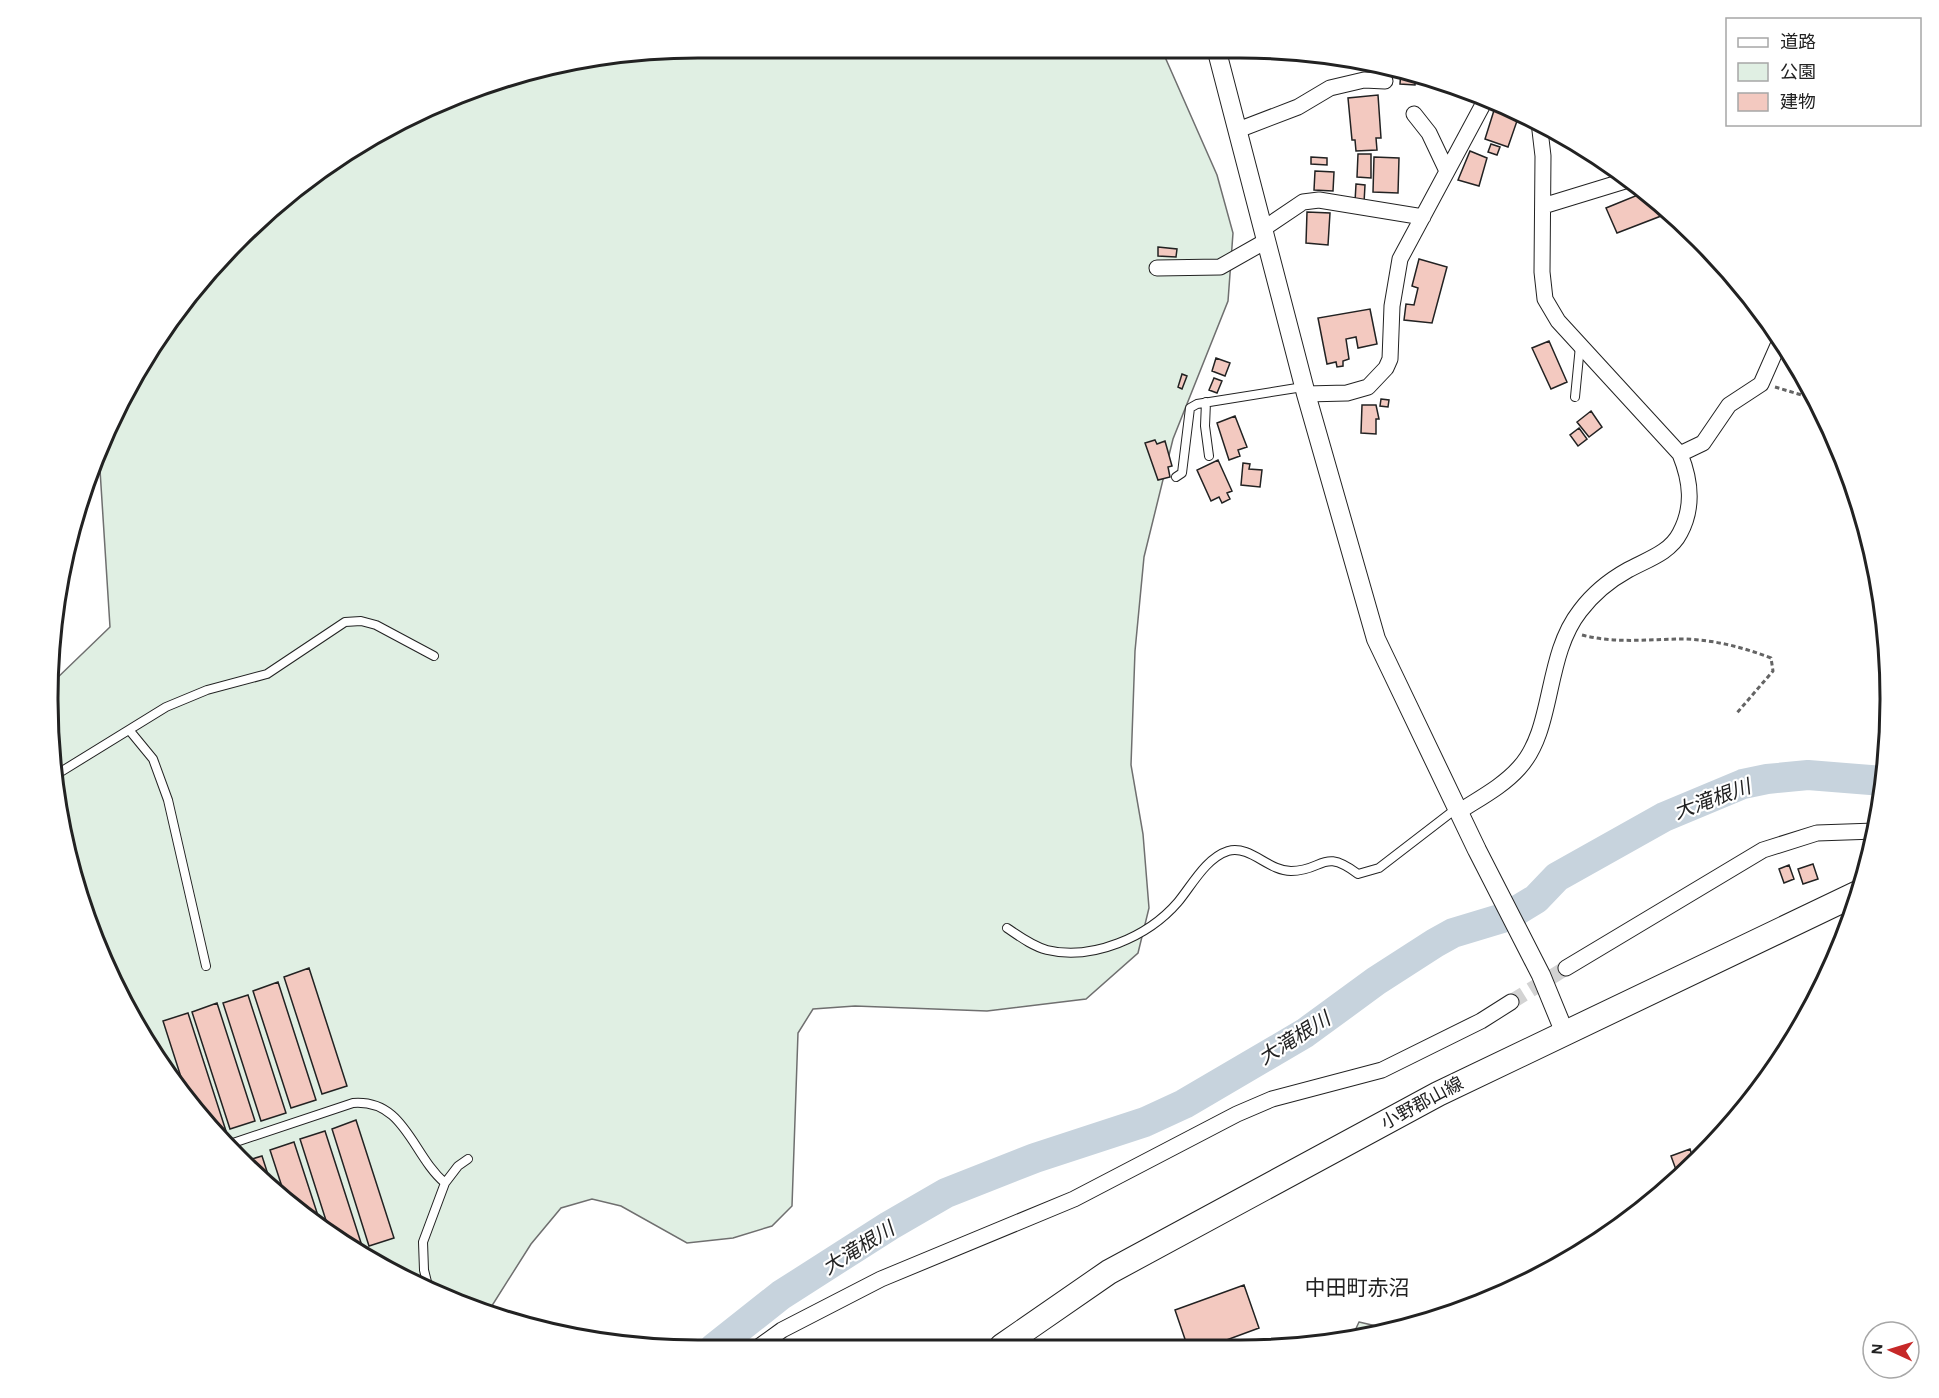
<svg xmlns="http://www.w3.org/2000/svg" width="1939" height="1398" font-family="'Alegreya Sans','Noto Sans JP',sans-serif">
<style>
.green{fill:#e0efe3;stroke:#6f6f6f;stroke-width:1.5}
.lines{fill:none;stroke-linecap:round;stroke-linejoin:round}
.river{stroke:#c7d3dd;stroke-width:30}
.building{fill:#f3c9c0;stroke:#222;stroke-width:1.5}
.minor-tunnel{stroke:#d3d3d3;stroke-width:15;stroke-dasharray:15 8;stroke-linecap:butt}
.service-casing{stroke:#222;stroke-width:10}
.minor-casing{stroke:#222;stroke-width:17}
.tertiary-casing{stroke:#222;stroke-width:20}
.primary-casing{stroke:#222;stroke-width:26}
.path{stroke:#646464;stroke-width:3;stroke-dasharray:4.5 3;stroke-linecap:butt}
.service{stroke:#fff;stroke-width:8}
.minor{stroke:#fff;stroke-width:15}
.tertiary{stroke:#fff;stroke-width:18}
.primary{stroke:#fff;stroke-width:24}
.labels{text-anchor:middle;stroke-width:4.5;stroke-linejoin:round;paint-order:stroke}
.street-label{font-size:18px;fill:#222;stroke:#fff}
.water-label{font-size:20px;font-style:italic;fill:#222;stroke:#fff}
.quarter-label{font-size:21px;fill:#222;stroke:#fff}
.rim{fill:none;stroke:#222;stroke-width:3}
</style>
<rect width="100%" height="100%" fill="#fff"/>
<!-- green -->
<path class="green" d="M699 48H1161L1217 175 1233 233 1228 301 1173 439 1144 557 1135 651 1131 765 1143 834 1149 908 1138 953 1086 999 987 1011 855 1006 813 1009 798 1033 792 1206 772 1226 733 1238 687 1243 621 1206 592 1199 561 1208 531 1244 488 1312 411 1283 303 1216 209 1128 135 1025 98 948 54 784V681L110 627 99 454 115 411 210 270 338 158 450 98 530 70Z
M1359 1322 1385 1328 1352 1337Z"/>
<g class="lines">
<!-- river -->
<path class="river" d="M714 1348 781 1295 889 1226 946 1193 1035 1158 1145 1122 1184 1104 1305 1033 1376 981 1435 943 1453 933 1506 917 1536 899 1557 877 1664 817 1743 784 1767 779 1808 775 1883 781"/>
</g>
<!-- building -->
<path class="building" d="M1401 71 1416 75 1415 85 1400 84Z
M1378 95 1381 138H1376L1377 150 1356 151 1355 140H1352L1348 98Z
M1496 104 1516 111 1513 119 1517 121 1508 147 1485 139Z
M1491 144 1500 147 1497 155 1488 152Z
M1470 151 1487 158 1479 186 1458 180Z
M1358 154H1371V178L1357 177Z
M1311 157 1327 158V165L1311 164Z
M1374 157 1399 158 1398 193 1373 192Z
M1315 171 1334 172 1333 191 1314 190Z
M1356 184 1365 185 1364 203 1355 202Z
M1645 192 1663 205 1664 208 1658 211 1661 216 1617 233 1606 208Z
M1307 212 1330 213 1328 245 1306 243Z
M1158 247 1177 249 1176 257 1158 256Z
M1419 259 1447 267 1432 323 1404 320 1406 304 1414 305 1418 288 1412 286Z
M1370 309 1377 344 1358 348 1356 337 1346 339 1349 359 1343 361V366L1337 367 1336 362 1327 364 1318 318Z
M1549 341 1567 382 1551 389 1532 348Z
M1216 358 1230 363 1225 376 1212 371Z
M1182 374 1187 376 1182 389 1178 387Z
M1214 378 1222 381 1217 393 1209 390Z
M1381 399 1389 400 1388 407 1380 406Z
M1362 405H1376L1379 419H1376V434L1361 433Z
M1591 411 1602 427 1589 437 1577 422Z
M1235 416 1247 447 1238 450 1240 456 1229 460 1217 423Z
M1579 428 1587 439 1578 446 1570 435Z
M1155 440 1157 444 1165 441 1172 466 1168 467 1170 477 1158 480 1145 443Z
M1218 460 1232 491 1227 493 1230 499 1222 503 1219 497 1211 501 1197 470Z
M1243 463 1250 464 1249 469 1262 470 1260 487 1241 485Z
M1813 864 1818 879 1803 884 1798 869Z
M1789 865 1794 879 1784 883 1779 869Z
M309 968 347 1086 322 1094 284 977Z
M278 982 316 1100 291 1108 253 991Z
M248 995 286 1113 261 1121 223 1003Z
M217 1003 255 1121 230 1129 192 1012Z
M188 1013 226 1131 216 1134 188 1099 163 1021Z
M356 1120 394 1238 369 1246 332 1129Z
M325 1131 363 1249 358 1250 330 1233 300 1139Z
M294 1142 322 1228 303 1216 286 1199 270 1150Z
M1690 1149 1694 1162 1679 1178 1671 1156Z
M262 1156 272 1187 245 1161Z
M1244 1285 1259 1328 1213 1345H1187L1175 1310Z"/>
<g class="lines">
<!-- minor-tunnel -->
<path class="minor-tunnel" d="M1511 1002 1566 968"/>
<defs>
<path id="service" d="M1575 397 1580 346
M1206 402 1205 426 1209 456
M1176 477 1182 473 1190 408 1197 404 1303 387
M130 731 153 759 168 800 206 966
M54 776 166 707 207 690 267 674 345 622 361 621 376 625 434 656
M1007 928C1019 936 1032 946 1047 950 1092 961 1148 937 1178 902 1192 885 1206 858 1228 851 1251 845 1268 871 1291 871 1324 871 1322 847 1358 874L1379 868 1457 808
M227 1145 353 1103C405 1099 412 1155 445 1183
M429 1290 424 1270 423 1242 445 1183 458 1166 468 1159"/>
<path id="minor" d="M1414 114 1429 133 1447 171
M1238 130 1298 107 1330 88 1364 80 1385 81
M1543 206 1628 180
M1263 229 1303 202 1319 200 1423 217
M1157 268 1220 267 1266 241
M1306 394 1347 393 1368 387 1386 368 1390 359 1392 306 1400 259 1487 97
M1680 454 1703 443 1729 405 1761 384 1780 341
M1460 811C1480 798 1503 786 1519 768 1555 729 1544 657 1580 611 1592 595 1610 580 1628 570 1646 560 1670 553 1680 533 1694 507 1691 481 1680 454L1558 321 1545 299 1542 272 1543 156 1539 122
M1566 968 1763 850 1817 833 1875 831
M757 1348 782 1330 881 1279 1074 1199 1237 1114 1272 1099 1382 1070 1481 1021 1511 1002"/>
<path id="tertiary" d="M1216 48 1306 394 1376 639 1477 850 1541 975 1564 1031"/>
<path id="primary" d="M1002 1346 1109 1272 1438 1094 1860 892"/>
</defs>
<!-- service casing -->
<use href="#service" class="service-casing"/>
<!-- minor casing -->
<use href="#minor" class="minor-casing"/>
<!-- tertiary casing -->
<use href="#tertiary" class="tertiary-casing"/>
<!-- primary casing -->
<use href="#primary" class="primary-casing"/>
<!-- path -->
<path class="path" d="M1775 387 1815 399
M1582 635C1616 644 1650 639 1684 639 1715 640 1742 647 1771 658L1773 671 1736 714"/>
<!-- service -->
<use href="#service" class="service"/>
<!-- minor -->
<use href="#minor" class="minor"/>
<!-- tertiary -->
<use href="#tertiary" class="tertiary"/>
<!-- primary -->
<use href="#primary" class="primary"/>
</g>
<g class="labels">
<!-- street labels -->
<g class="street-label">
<text transform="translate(1422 1103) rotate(-28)" y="6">小野郡山線</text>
</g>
<!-- water labels -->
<g class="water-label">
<text transform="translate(1712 799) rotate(-20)" y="7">大滝根川</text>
<text transform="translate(1294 1038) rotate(-32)" y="7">大滝根川</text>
<text transform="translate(858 1248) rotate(-32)" y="7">大滝根川</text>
</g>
<!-- quarter labels -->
<g class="quarter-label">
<text x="1357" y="1295">中田町赤沼</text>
</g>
</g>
<!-- crop -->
<path d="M0 0H1939V1398H0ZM698 58H1240A640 640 0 0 1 1880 698V700A640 640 0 0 1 1240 1340H698A640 640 0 0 1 58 700V698A640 640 0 0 1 698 58Z" fill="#fff" fill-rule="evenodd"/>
<path class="rim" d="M698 58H1240A640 640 0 0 1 1880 698V700A640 640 0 0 1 1240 1340H698A640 640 0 0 1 58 700V698A640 640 0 0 1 698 58Z"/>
<!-- legend -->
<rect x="1726" y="18" width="195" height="108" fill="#ffffff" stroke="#a7a7a7" stroke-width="1.5"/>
<rect x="1738" y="38" width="30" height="9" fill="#ffffff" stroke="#a7a7a7" stroke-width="1.5"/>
<text x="1780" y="48" font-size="18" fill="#222222">道路</text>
<rect x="1738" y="63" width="30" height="18" fill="#e0efe3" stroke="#a7a7a7" stroke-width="1.5"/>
<text x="1780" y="78" font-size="18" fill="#222222">公園</text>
<rect x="1738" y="93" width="30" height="18" fill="#f3c9c0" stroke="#a7a7a7" stroke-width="1.5"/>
<text x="1780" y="108" font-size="18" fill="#222222">建物</text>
<!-- north arrow -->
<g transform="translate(1891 1350) rotate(274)"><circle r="28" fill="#ffffff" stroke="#a7a7a7" stroke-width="1.5"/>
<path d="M0-4.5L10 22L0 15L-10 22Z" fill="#c62828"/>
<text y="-9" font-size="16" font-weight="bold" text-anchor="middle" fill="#222222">N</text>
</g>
</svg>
